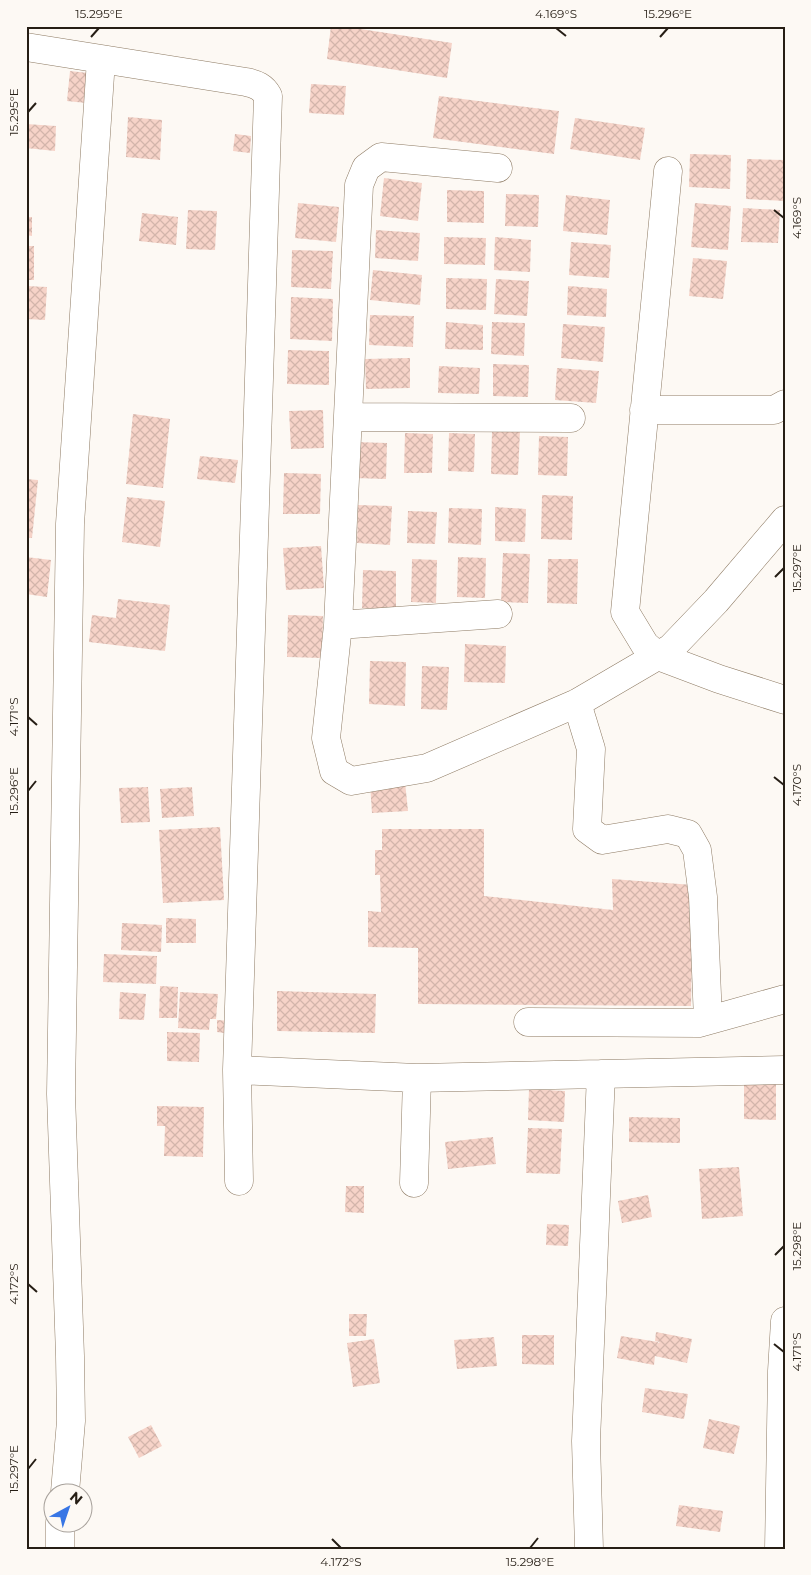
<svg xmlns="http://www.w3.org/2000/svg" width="811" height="1575" font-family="Montserrat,sans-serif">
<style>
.building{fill:url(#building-cross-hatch)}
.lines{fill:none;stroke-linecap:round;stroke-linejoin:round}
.minor-casing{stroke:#8e7b64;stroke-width:29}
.minor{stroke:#fff;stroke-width:28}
.ticks{fill:none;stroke:#261e15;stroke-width:2}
.neatline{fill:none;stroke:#261e15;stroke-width:2}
.ticks-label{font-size:12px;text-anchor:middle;fill:#261e15}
</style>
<defs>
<pattern id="building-cross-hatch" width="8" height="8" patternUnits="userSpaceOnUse" patternTransform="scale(1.25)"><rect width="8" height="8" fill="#f6d3c8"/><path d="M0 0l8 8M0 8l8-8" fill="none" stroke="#d3b5ab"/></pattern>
</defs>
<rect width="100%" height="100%" fill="#fdf9f4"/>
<!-- building -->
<path class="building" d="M331 26H341L452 43 447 78 327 59Z
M70 71 88 73 86 103 67 101Z
M311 84 346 86 344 115 309 113Z
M439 96 559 111 554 154 433 138Z
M128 117 162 120 160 160 126 157Z
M575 118 645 128 640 160 570 149Z
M26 124 56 126 55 151 26 148Z
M235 134 251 136 250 153 233 151Z
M690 154 731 155 730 189 689 187Z
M747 159 785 160V201L746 199Z
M384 178 422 183 418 221 380 216Z
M447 190 484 191V223L447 222Z
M506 194 539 195 538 227 505 226Z
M566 195 610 200 607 235 563 231Z
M298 203 339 207 336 242 295 238Z
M695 203 731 206 728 250 691 247Z
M743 208 780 210 778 243 741 242Z
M188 210 217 211 215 250 186 249Z
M142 213 178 217 176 245 139 241Z
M26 217H32V236L26 235Z
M376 230 420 233 418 261 375 258Z
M444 237 486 238 485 265 444 264Z
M495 237 531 240 530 272 494 270Z
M571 242 611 245 609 278 569 275Z
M26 246H34V280H26Z
M292 250 333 251 331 289 291 287Z
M693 258 727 261 723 299 689 296Z
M373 270 422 275 420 305 370 300Z
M446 278 487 279 486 310 446 309Z
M496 279 529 281 527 316 494 314Z
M26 286 47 287 45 320 26 319Z
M568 286 607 289 606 317 567 315Z
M291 297 333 299 332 341 290 339Z
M370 315 414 316 413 347 369 345Z
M446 322 483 325V350L445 349Z
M492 322 525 323 524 356 491 354Z
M563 324 605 327 603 362 561 358Z
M288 350 329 351V385L287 384Z
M410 358V388L366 389 365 359Z
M493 364 529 365 528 397 493 396Z
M439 366 480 368 479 394 438 393Z
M557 368 599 371 596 403 555 400Z
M323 410 324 448 291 449 289 411Z
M133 414 170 419 163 488 126 484Z
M492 431H520L518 475 491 474Z
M405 433 433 434 432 473H404Z
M449 433 475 434 474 472 448 471Z
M539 436 568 437 567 476 538 475Z
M355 442 387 443 386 479 354 478Z
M200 456 238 460 235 483 197 479Z
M284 473 321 474 320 514H283Z
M26 479 38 480 32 538H26Z
M542 495 573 496 572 540 541 539Z
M127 497 165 501 160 547 122 542Z
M358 505 392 506 390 545 357 543Z
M495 507 526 509 525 542 495 541Z
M449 508 482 509 481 545 448 543Z
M408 511 437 512 435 544 407 543Z
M321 546 324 588 286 590 283 548Z
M503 553 530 554 528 603 501 602Z
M26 557 51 560 47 597 26 594Z
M458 557 486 558 485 598 457 597Z
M412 559 437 560 436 603 411 602Z
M548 559H578L577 604 547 603Z
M363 570 396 571V610L362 608Z
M118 599 170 605 165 651 89 642 92 615 116 618Z
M288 615 323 616 322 658 287 657Z
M465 644 506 646 505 683 464 682Z
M370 661 406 662 405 706 369 704Z
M422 666 449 667 447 710 421 709Z
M405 782 408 811 372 813 370 784Z
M148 787 150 822 121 823 119 788Z
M192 787 194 816 162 818 160 789Z
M220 827 224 900 163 903 159 830Z
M382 829H484V896L613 910 612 879 693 885 691 1006 418 1004V948L368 947V911L381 912 380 875H375V850H382Z
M166 918 196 919V943H166Z
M122 923 162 925 161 952 121 950Z
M104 954 157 956 156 984 103 982Z
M160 986 178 987 177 1018H159Z
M277 991 376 994 375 1033 277 1031Z
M120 992 146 994 144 1020 119 1019Z
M180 992 218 994 216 1019H210L209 1030 178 1028Z
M217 1020 232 1021 231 1034 217 1032Z
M167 1032 200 1033 199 1062 167 1061Z
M744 1081H776V1120L744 1119Z
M529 1089 565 1091 564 1122 528 1120Z
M157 1106 204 1107 203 1157 164 1156 165 1126H157Z
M629 1117 680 1118V1143L629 1142Z
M528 1128 562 1129 560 1174 526 1173Z
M493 1137 496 1164 448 1169 445 1142Z
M739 1167 743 1216 702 1219 699 1169Z
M346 1186H364V1213L345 1212Z
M648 1195 652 1217 622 1223 618 1201Z
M547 1224 569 1225 568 1246 546 1245Z
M349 1314H367L366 1336H349Z
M656 1332 692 1339 687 1363 655 1356 654 1365 617 1358 621 1336 658 1342 657 1349 658 1343 660 1342 655 1341Z
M522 1335H554V1365L522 1364Z
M494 1337 497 1366 457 1369 454 1340Z
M374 1339 380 1383 353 1387 347 1343Z
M645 1388 688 1394 684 1419 642 1412Z
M709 1419 740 1426 734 1454 703 1448Z
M151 1425 162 1446 139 1458 128 1437Z
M679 1505 723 1511 720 1532 676 1526Z"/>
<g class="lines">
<defs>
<path id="minor" d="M26 47 246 82C256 84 263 87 268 96L237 1070 239 1181
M668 171 625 612 645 645 658 656 719 679 785 700
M644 410H774L785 404
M348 417 571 418
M498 614 338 625 326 738 334 771 351 781 427 768 577 703 671 648 716 601 785 520
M338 625 359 185 366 168 381 157 498 168
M577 703 591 749 587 829 602 840 668 829 688 834 697 850 703 897 708 1020
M528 1022 699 1023 785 999
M237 1070 417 1078 785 1070
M414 1183 417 1078
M65 1492 71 1421 70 1356 61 1094 70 524 101 60
M60 1549V1522
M589 1549 586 1441 601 1074
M779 1549 782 1371 785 1321"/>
</defs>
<!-- minor casing -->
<use href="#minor" class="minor-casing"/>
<!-- minor -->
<use href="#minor" class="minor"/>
</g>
<!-- ticks -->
<path class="ticks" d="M556 28 566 36M91 37 99 28M660 37 668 28M28 112 36 103M774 210 784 218M775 577 784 568M28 717 37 725M774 777 784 785M28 791 36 781M775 1255 784 1246M28 1284 37 1292M774 1344 784 1352M28 1469 36 1459M332 1539 341 1548M530 1548 538 1538"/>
<!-- border -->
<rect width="811" height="1575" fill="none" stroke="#fdf9f4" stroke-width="55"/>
<!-- north arrow -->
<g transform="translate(68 1508) rotate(40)"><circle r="24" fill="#fdf9f4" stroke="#a7a19b"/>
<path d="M0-4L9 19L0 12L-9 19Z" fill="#3876e5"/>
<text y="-8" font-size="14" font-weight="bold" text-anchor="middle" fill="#261e15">N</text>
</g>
<rect x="28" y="28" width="756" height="1520" class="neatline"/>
<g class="ticks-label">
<text x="99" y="18">15.295°E</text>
<text x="556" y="18">4.169°S</text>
<text x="668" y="18">15.296°E</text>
<text transform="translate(14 112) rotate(-90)" y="4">15.295°E</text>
<text transform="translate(797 218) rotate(-90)" y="4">4.169°S</text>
<text transform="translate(797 568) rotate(-90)" y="4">15.297°E</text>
<text transform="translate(14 717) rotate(-90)" y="4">4.171°S</text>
<text transform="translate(797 785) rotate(-90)" y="4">4.170°S</text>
<text transform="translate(14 791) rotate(-90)" y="4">15.296°E</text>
<text transform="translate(797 1246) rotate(-90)" y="4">15.298°E</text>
<text transform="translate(14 1284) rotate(-90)" y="4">4.172°S</text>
<text transform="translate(797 1352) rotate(-90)" y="4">4.171°S</text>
<text transform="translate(14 1469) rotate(-90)" y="4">15.297°E</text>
<text x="341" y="1566">4.172°S</text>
<text x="530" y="1566">15.298°E</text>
</g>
</svg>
